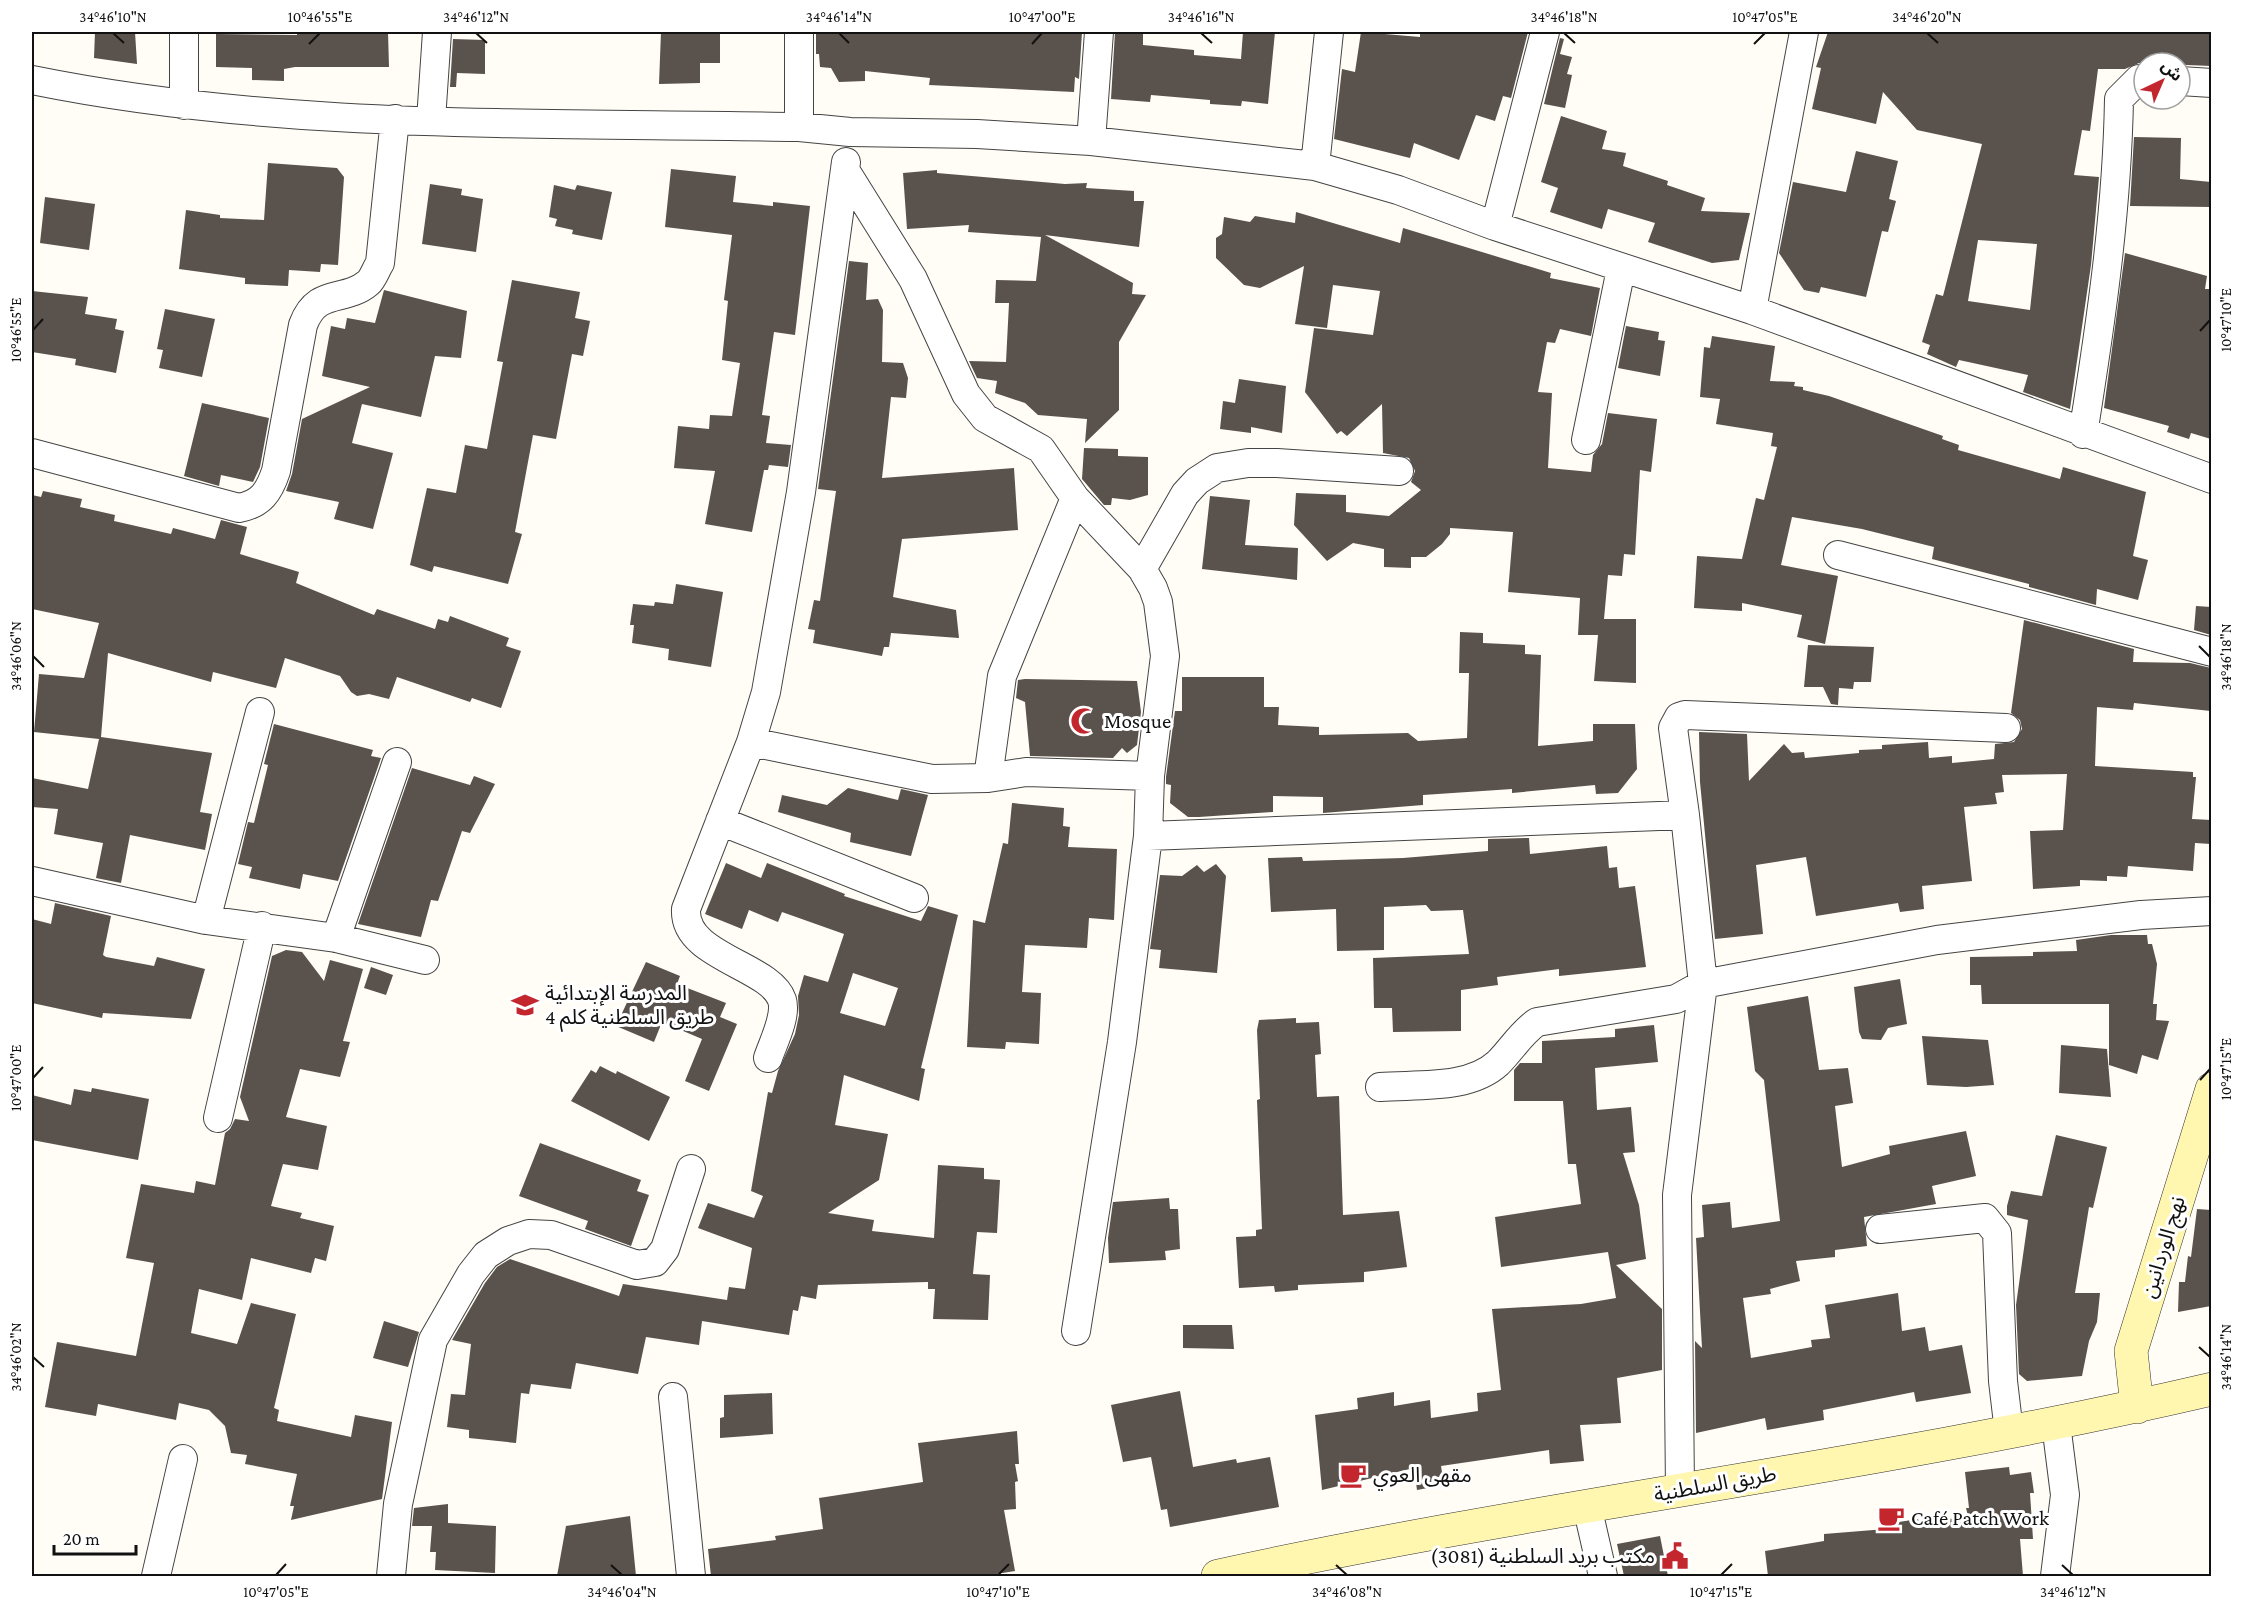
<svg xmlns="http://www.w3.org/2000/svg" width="2243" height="1608" font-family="'Crimson Pro','Noto Sans Arabic',serif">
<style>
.building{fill:#5a524d;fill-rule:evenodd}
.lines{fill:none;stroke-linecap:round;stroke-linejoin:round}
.street-casing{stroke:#444;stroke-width:30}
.secondary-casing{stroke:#333;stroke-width:34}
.street{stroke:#fff;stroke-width:28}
.secondary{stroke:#fff6b0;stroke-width:33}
.ticks{fill:none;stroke:#111;stroke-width:2}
.labels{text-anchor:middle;stroke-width:6;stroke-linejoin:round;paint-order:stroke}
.poi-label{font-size:21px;fill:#111;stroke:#fff;text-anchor:start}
.street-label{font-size:21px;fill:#111;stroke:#fff}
.neatline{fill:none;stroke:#111;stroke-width:2}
.ticks-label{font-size:15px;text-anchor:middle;fill:#111}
</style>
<rect width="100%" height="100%" fill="#fffdf5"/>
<!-- building -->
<path class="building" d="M95 32H135L137 64 94 58Z
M297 32H388L389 67H295L284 69V81L252 80V68L216 67V34L297 35Z
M661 32H720V63H700V83L659 84Z
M816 32H1082L1079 79 1075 77 1074 92 929 85 930 78 865 71V81L839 82 831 68 820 67 819 54H816Z
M1115 32H1143V45L1194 50V55L1241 59 1243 32H1275L1268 104 1242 101 1241 106 1210 104V100L1151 95 1150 102 1111 99Z
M1361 32 1420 37V32H1528L1511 98 1503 96 1495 121 1476 115 1459 160 1414 143 1410 158 1334 139 1342 69 1355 72Z
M1828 32H2211V66L2139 63 2125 69H2098L2090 131 2082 130 2074 175 2099 177 2091 265 2070 409 2023 392 2028 375 1959 360 1956 367 1927 354 1930 345 1922 342 1936 294 1943 296 1982 144 1917 130 1883 92 1876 124 1812 109 1821 68 1816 67ZM1978 240 2037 244 2030 310 1968 301Z
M1560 38 1564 39 1560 54 1572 57 1567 74 1572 75 1565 108 1544 104Z
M453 39 485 40V74L457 73 456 87H450Z
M1561 116 1607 131 1602 149 1626 153 1623 166 1668 181 1667 185 1705 198 1701 211 1750 213 1739 260 1712 263 1648 242 1655 223 1608 209 1602 229 1550 212 1558 188 1541 182Z
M2134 137 2181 138 2180 179 2211 182V207L2130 206Z
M1856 151 1898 161 1889 199 1896 201 1888 232 1882 231 1866 297 1821 287 1819 293 1804 290 1779 253 1793 182 1846 192Z
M268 163 337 168 344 177 338 265 321 264 320 272 289 270 288 286 245 284V278L179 269 186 210 220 215V218L264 220Z
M671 169 736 176 733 202 773 206V202L810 206 795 335 774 332 762 415 770 416 766 443 791 445 788 467 769 465 768 470H764L752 532 705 524 715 471 674 468 678 426 709 429 710 415 732 416 740 363 722 360 728 301 724 300 732 235 665 227Z
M937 170V173L1065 184 1087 183 1086 188 1134 191V201H1144L1139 247 1045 235 1133 283 1132 294 1146 295 1119 342V410L1085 443 1087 419 1038 415 1025 403 995 393 997 381 977 378 969 361 1006 362 1009 303H995L996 280 1036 281 1041 237 968 232 969 225 907 229 903 173Z
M430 184 462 189 461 195 483 199 476 252 422 244Z
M554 185 575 190 577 185 612 192 602 240 572 234 573 230 555 226 557 219 549 217Z
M45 197 95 204 89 250 40 243Z
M1296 212 1400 243 1403 228 1551 273 1550 278 1600 288 1591 336 1560 329 1555 343 1547 342 1538 392 1552 393 1548 468 1591 472 1593 455 1602 444 1608 413 1657 419 1651 472 1640 470 1635 555 1624 554 1622 576 1608 575 1604 619H1636V683L1594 681 1598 635H1578L1580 598 1508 592 1513 532 1450 528V534L1442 544 1426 557H1411V568L1384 567V549L1353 543 1327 561 1294 525 1296 493 1346 495V512L1389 516 1421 490 1411 482 1415 471 1409 458 1383 453 1382 404 1347 436 1341 431 1337 434 1305 392 1314 328 1373 335 1380 291 1333 285 1327 328 1295 324 1304 266 1260 288 1244 285 1216 258V238L1222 234 1224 217 1250 222 1255 216 1295 223Z
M2125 253 2207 276 2205 289H2211V439L2191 433 2189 439 2167 432 2169 426 2104 408Z
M849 261 868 263 866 300 878 299 883 310 882 362 903 363 908 378 906 398 891 397 882 478 1014 468 1018 530 902 539 893 597 956 610 959 638 891 633 889 647H884L882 656 813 643 815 630 808 629 814 600 820 601 836 491 818 489Z
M512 280 580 292 575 318 590 321 583 356 572 354 556 439 533 435 515 532 522 534 508 584 434 566 432 572 410 565 427 488 456 493 465 445 487 449 503 362 497 361Z
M384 290 467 311 461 358 435 356 421 417 362 404 352 443 393 453 373 529 334 519 339 502 286 491 292 474 302 419 370 387 322 376 331 326 345 329 347 318 375 323Z
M32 291 88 297 85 314 117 319 115 329 124 331 116 373 75 365 76 359 32 352Z
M165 309 215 319 202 377 159 368 163 350 157 349Z
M1626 326 1659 332 1658 340 1665 341 1660 376 1618 368Z
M1712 336 1775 346 1770 381 1795 382 1794 386 1803 387V390L1829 396 1943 436 1942 439 1959 445 1958 450 2060 479 2063 467 2146 492 2133 556 2148 560 2138 600 2097 589 2096 605 2029 587V584L1932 559 1934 547 1862 529 1792 517 1781 565 1838 576 1825 644 1797 637 1802 615 1742 603V611L1694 608 1697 556 1742 559 1756 498 1764 500 1777 447 1771 446 1773 433 1716 424 1720 399 1700 397 1704 347 1710 348Z
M1239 379 1286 386 1282 433 1251 427V433L1220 429 1223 401 1235 403Z
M202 403 269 418 260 467 253 482 221 475 219 486 184 476Z
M1084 448 1118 449V456L1148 457V495L1130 500 1112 498 1111 505H1104L1082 479Z
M43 491 82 499 80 507 115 515 114 521 171 534 173 528 215 539 221 520 247 527 240 554 299 572 296 583 374 615 377 609 435 629 438 619 448 622 450 616 509 638 506 646 521 651 501 708 472 698 470 702 397 677 389 699 369 694 357 696 351 692 340 676 285 658 276 688 213 672 211 682 108 653 101 737 212 753 200 812 212 814 205 850 130 835 121 883 96 878 103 843 54 834 58 809 32 807V778L88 789 99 739 34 732 39 674 84 678 99 623 32 609V495L41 497Z
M1210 496 1250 500 1245 545 1298 548 1297 580 1202 569Z
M676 584 723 592 711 667 668 660 669 649 632 643 634 625H630L633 604 654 606 655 602 673 604Z
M2196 606 2211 607V635L2194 630Z
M2024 620 2134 649 2133 662 2190 663 2211 668V711L2134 703 2133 710 2097 707 2095 766 2193 772V777H2196L2192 819 2211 820V844L2195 843 2193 871 2128 866 2127 877 2107 876V881L2080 880V886L2033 889 2030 831 2063 830 2067 774 2002 775 2004 792 1995 793 1997 804 1964 807 1972 881 1922 886 1924 909 1900 912 1898 903 1816 916 1806 857 1756 865 1763 934 1715 939 1700 782 1699 732 1747 734 1749 781 1784 744 1792 753 1804 752 1805 758 1859 753V750L1882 749V745L1928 742 1929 758 1952 756V763L1994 759 1995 744 2014 742 2022 729 2020 720 2011 713Z
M1460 632 1483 633V643L1525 645V654L1541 655 1538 746 1593 741V724H1635L1637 769 1618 793 1596 794 1595 785 1512 793V789L1423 795V805L1323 813V797L1273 796V812L1199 817H1188L1170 803 1171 785 1166 784V777L1175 711H1182V677H1264V707H1279L1278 725 1319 727V735L1408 733 1418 741 1467 738 1469 673H1459Z
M1808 645 1874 647 1871 682H1854L1853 689 1839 688 1838 705 1831 704 1823 687H1804Z
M1025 679 1137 681 1141 712 1137 745 1127 753 1122 748 1113 758 1030 756 1025 702 1016 698 1018 680Z
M274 724 373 750 371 756 381 758 338 881 303 874 300 889 249 878 252 867 238 864 248 822 254 823 268 765 264 764Z
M412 768 470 785 474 776 495 784 470 833 462 831 438 901 431 900 421 937 358 924Z
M848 788 898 800 901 789 928 795 911 856 850 842 851 833 778 812 782 795 827 805Z
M1012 803 1064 808 1063 826 1070 827 1068 847 1117 849 1114 920 1089 918 1087 948 1025 945 1022 992 1041 993 1039 1044 1006 1042 1005 1049 967 1047 973 920 985 923 1003 843 1008 844Z
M1529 838 1530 854 1607 846 1609 868 1617 867 1619 888 1635 886 1646 967 1559 976V969L1497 977 1498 985 1461 990V1031L1393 1032 1392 1008H1374L1373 958 1469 954 1463 910 1431 911 1426 905 1384 907V950L1337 951 1336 909 1271 912 1268 858 1302 857 1303 861 1403 858 1488 851V839Z
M726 863 761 878 767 863 845 894 844 896 921 921 928 906 958 915 921 1068 925 1069 919 1101 844 1075 835 1125 888 1134 879 1180 828 1213 874 1220 872 1231 934 1238 938 1165 984 1168V1179L1000 1180 997 1233 977 1232 973 1274 990 1275 988 1320 933 1319 935 1289H928V1282L818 1285 816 1299 801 1296 798 1311 793 1310 789 1335 702 1321 699 1345 646 1337 638 1374 576 1363 571 1389 531 1384 529 1394 521 1393 516 1443 469 1438V1430L447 1427 451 1394 465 1395 471 1344 452 1340 485 1283 497 1267 510 1259 619 1296 623 1284 727 1300 729 1287 745 1289 752 1248 698 1228 708 1203 754 1218 763 1196 751 1191 768 1092 772 1093 778 1071 795 1034 799 1015 798 996 804 975 828 982 844 934 782 912 778 922 749 910 742 929 705 914ZM853 973 898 988 885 1026 840 1013Z
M1216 864 1226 876 1217 973 1159 968 1161 950 1150 949 1160 875 1182 876 1197 865 1204 872Z
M55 903 111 916 103 955 106 957 154 966 157 957 205 969 191 1019 103 1013 102 1018 32 1003V919L51 924Z
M2111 935H2147L2148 944H2152L2157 964 2153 1004H2157L2156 1020 2169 1021 2158 1060 2142 1055 2137 1074 2109 1065V1004H1982L1981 985H1970V957L2033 956V952L2077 951 2076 940Z
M286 950 302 952 324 981 330 960 363 969 343 1041 350 1042 340 1077 300 1069 286 1117 327 1126 318 1170 283 1164 271 1206 302 1213 300 1218 334 1226 326 1261 315 1258 311 1273 251 1258 242 1300 199 1289 191 1333 237 1344 251 1303 296 1314 274 1408 279 1410 277 1421 351 1437 355 1415 392 1422 382 1499 291 1520 294 1506H290L297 1474 245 1464 247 1455 231 1453 225 1426 209 1410 179 1403 176 1420 98 1404 96 1416 45 1407 57 1342 136 1356 154 1263 126 1258 141 1184 194 1193 196 1181 215 1185 225 1133 230 1129 235 1119 249 1121 240 1097 272 956Z
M646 962 680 976 677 984 726 1003 720 1017 737 1024 709 1091 685 1081 702 1039 662 1022 654 1042 616 1026Z
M371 967 393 975 386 995 364 988Z
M1900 979 1907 1024 1888 1028 1881 1040 1862 1039 1859 1032 1854 987Z
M1808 996 1819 1070 1848 1068 1853 1103 1835 1106 1842 1167 1890 1154 1889 1146 1966 1131 1976 1176 1932 1186 1936 1204 1864 1217 1867 1246 1835 1250V1257L1796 1261 1800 1281 1770 1289 1771 1294 1743 1298 1751 1358 1812 1347 1811 1340 1830 1338 1825 1305 1898 1293 1902 1331 1925 1327 1929 1351 1962 1345 1971 1393 1916 1402 1914 1392 1823 1410 1824 1420 1767 1430 1765 1418 1696 1433 1695 1341 1702 1348 1696 1238 1704 1237 1702 1205 1730 1202 1732 1228 1780 1221 1764 1080 1755 1071 1747 1007Z
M1296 1018V1023L1319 1022 1321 1054 1315 1055 1317 1097 1339 1096 1343 1215 1399 1211 1407 1267 1364 1272V1282L1298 1285V1290L1275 1292 1274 1286 1239 1288 1236 1237 1256 1236V1230L1262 1229 1257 1100 1260 1099 1257 1030 1259 1020Z
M1654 1025 1658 1062 1595 1068 1597 1110 1631 1107 1635 1152 1623 1153 1639 1205 1646 1259 1616 1265 1662 1309V1370L1617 1378 1621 1423 1580 1425 1584 1461 1550 1464 1549 1450 1441 1466 1444 1485 1417 1490 1414 1468 1322 1490 1315 1415 1358 1409 1357 1398 1394 1392V1406L1430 1400 1431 1418 1478 1411 1477 1393 1501 1390 1492 1309 1581 1304 1616 1298 1608 1252 1501 1267 1495 1217 1581 1204 1576 1164H1568L1563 1101H1514V1070L1520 1063H1542V1041L1615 1037V1029Z
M1922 1036 1988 1040 1994 1085 1966 1087 1927 1085Z
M2061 1045 2107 1049 2111 1097 2059 1093Z
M600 1066 616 1074 617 1071 670 1097 649 1141 571 1101 591 1070 596 1073Z
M92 1088 149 1099 138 1160 32 1140V1095L71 1105 74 1089 91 1092Z
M2056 1135 2107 1147 2093 1208 2089 1207 2075 1293H2100L2097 1322 2089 1341 2082 1376 2027 1381 2019 1374 2016 1305 2028 1220 2007 1215V1206L2011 1191 2042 1196Z
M540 1143 641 1180 637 1191 649 1195 631 1246 585 1229 588 1221 519 1196Z
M1169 1198 1170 1209H1178L1180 1249 1165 1251 1166 1260 1109 1263 1108 1238 1113 1202Z
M2197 1209 2211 1210V1306L2178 1312 2179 1282H2185L2188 1256 2191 1257Z
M384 1321 419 1332 408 1367 373 1358Z
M1183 1325H1232L1234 1349 1183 1348Z
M1180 1391 1193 1467 1236 1459 1237 1463 1270 1457 1279 1507 1170 1527 1167 1509 1161 1510 1151 1457 1123 1462 1111 1405Z
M772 1393 773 1434 720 1438V1418L724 1417V1395Z
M1017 1431 1019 1464H1015L1018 1481 1015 1482 1016 1509 1004 1510 1015 1571 984 1576H711L708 1549 776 1540 775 1536 823 1529 819 1498 923 1482 918 1443Z
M2009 1467 2010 1475 2031 1472 2034 1493H2030L2033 1539H2020L2023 1576H1768L1765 1551 1824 1541V1534L1886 1529V1524L1918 1519 1919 1524 1968 1516 1966 1508H1969L1965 1472Z
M448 1504V1523L496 1526 495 1573 435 1570 436 1552H430L432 1526H412L414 1508Z
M630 1516 636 1576H557L566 1526Z
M1660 1536 1668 1576H1624L1617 1544Z"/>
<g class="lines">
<defs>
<path id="street" d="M32 80C283 131 544 122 799 127L850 132 977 134 1091 141 1315 166 1398 190 1495 226 1752 310 2212 479
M2180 81 2212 83
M184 105V32
M431 120 437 32
M799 127V32
M1091 141 1099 32
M1315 166 1329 32
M845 170 913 279 966 394 985 418 1041 449 1075 498 1142 569 1153 588 1158 602 1165 656 1150 776 1148 836 1685 815 1703 984 1937 940 2141 915 2212 911
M1495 226 1545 32
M1752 310 1804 32
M2083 434C2101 322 2117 212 2119 99L2139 79H2144
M1586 440 1621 269
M32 453 239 508C261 504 269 492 276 471L303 325C317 287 344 303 368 283 373 279 376 269 380 263L395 119
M1838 555 2212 652
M1142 569 1185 494 1197 481 1217 468 1248 463H1277L1399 471
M751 742 932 779 988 778 1026 772 1150 776
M988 778 1002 676 1075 498
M1685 815 1673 728 1679 717 1685 715 2006 728
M720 821 914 898
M32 881 206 920 336 938 425 960
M206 920 260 712
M336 938 397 762
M768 1058C773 1043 787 1016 782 1000 770 965 683 957 686 909L751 742 766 692 801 492 846 162
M1380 1087C1417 1084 1469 1090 1498 1063 1512 1049 1521 1033 1537 1022L1676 999 1703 984
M218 1118 262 926
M1880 1229 1985 1218 1997 1233 2003 1381 2009 1432
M1076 1331 1122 1042 1148 836
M673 1397 691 1576
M1680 1490 1677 1195 1703 984
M1587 1506 1603 1576
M156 1576 183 1459
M391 1576 398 1504 433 1340 471 1274 486 1255 508 1241 529 1234 551 1235 637 1265 655 1262 665 1249 691 1169
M2055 1576 2065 1495 2056 1424"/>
<path id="secondary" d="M2137 1407 2131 1351 2212 1089
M1218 1576C1547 1504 1883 1466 2212 1389"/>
</defs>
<!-- street casing -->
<use href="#street" class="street-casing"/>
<!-- secondary casing -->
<use href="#secondary" class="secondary-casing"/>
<!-- street -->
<use href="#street" class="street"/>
<!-- secondary -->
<use href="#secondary" class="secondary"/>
</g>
<!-- ticks -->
<path class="ticks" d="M113 33 124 43M476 33 487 43M839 33 849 43M1201 33 1212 43M1564 33 1575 43M1927 33 1938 43M309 44 320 33M1032 44 1042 33M1754 44 1765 33M33 330 43 319M2200 331 2210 320M2199 646 2210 657M33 656 44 667M33 1078 43 1067M2200 1080 2210 1069M2199 1347 2210 1357M33 1357 44 1367M611 1565 622 1575M1336 1565 1347 1575M2062 1565 2073 1575M276 1575 286 1564M998 1575 1009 1564M1721 1575 1732 1564"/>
<!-- icons -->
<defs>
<symbol id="mosque-bare" viewBox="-9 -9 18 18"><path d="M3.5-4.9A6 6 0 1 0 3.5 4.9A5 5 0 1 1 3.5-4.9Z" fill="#c4262e" stroke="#fff" stroke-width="2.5" paint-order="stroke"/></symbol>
<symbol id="school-bare" viewBox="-9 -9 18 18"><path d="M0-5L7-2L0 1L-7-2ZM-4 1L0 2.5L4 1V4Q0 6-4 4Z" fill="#c4262e" stroke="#fff" stroke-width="2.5" paint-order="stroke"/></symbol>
<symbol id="cafe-bare" viewBox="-9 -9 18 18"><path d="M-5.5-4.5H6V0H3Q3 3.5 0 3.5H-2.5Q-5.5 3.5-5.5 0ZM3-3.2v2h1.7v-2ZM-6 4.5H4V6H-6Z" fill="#c4262e" stroke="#fff" stroke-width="2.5" paint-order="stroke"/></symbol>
<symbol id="civic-bare" viewBox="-9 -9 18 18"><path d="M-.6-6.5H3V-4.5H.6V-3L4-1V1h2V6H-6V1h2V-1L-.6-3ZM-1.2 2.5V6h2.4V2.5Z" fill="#c4262e" stroke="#fff" stroke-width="2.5" paint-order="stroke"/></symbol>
</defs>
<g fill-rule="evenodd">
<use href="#mosque-bare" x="1065" y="702" width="38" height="38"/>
<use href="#school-bare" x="506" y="986" width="38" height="38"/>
<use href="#cafe-bare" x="1334" y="1456" width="38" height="38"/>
<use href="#cafe-bare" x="1872" y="1499" width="38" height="38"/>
<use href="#civic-bare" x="1656" y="1537" width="38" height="38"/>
</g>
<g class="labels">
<!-- poi labels -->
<g class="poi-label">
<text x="1104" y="728">Mosque</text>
<text x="545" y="1000">المدرسة الإبتدائية<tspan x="545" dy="24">طريق السلطنية كلم 4</tspan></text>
<text x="1373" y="1482">مقهى العوي</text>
<text x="1911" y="1525">Café Patch Work</text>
<text x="1655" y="1563" text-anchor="end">مكتب بريد السلطنية (3081)</text>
</g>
<!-- street labels -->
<g class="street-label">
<text transform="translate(2163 1247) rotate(-73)" y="7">نهج الوردانين</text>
<text transform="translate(1715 1484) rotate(-10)" y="7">طريق السلطنية</text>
</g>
</g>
<!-- border -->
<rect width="2243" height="1608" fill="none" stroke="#ffffff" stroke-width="66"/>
<!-- north arrow -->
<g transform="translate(2162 81) rotate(44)"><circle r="28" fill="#ffffff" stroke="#a0a0a0" stroke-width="1.5"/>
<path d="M0-4.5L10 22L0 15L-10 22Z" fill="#c4262e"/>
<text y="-9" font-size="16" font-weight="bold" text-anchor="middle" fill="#111111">ش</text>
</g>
<!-- scale -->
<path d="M54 1545v9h82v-9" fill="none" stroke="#111111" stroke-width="3"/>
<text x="63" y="1545" font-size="18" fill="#111111" stroke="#ffffff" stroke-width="4.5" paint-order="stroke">20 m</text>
<rect x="33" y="33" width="2177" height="1542" class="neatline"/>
<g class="ticks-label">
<text x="113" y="22">34°46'10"N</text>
<text x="320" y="22">10°46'55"E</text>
<text x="476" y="22">34°46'12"N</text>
<text x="839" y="22">34°46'14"N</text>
<text x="1042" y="22">10°47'00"E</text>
<text x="1201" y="22">34°46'16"N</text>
<text x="1564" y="22">34°46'18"N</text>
<text x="1765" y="22">10°47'05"E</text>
<text x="1927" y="22">34°46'20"N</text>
<text transform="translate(2226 320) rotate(-90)" y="5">10°47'10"E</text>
<text transform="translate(16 330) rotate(-90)" y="5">10°46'55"E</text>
<text transform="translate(16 656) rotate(-90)" y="5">34°46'06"N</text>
<text transform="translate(2226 657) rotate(-90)" y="5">34°46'18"N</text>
<text transform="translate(2226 1069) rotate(-90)" y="5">10°47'15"E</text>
<text transform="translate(16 1078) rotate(-90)" y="5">10°47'00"E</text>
<text transform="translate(16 1357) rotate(-90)" y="5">34°46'02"N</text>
<text transform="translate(2226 1357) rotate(-90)" y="5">34°46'14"N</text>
<text x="276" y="1597">10°47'05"E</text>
<text x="622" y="1597">34°46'04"N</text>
<text x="998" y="1597">10°47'10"E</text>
<text x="1347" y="1597">34°46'08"N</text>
<text x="1721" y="1597">10°47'15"E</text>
<text x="2073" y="1597">34°46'12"N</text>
</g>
</svg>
